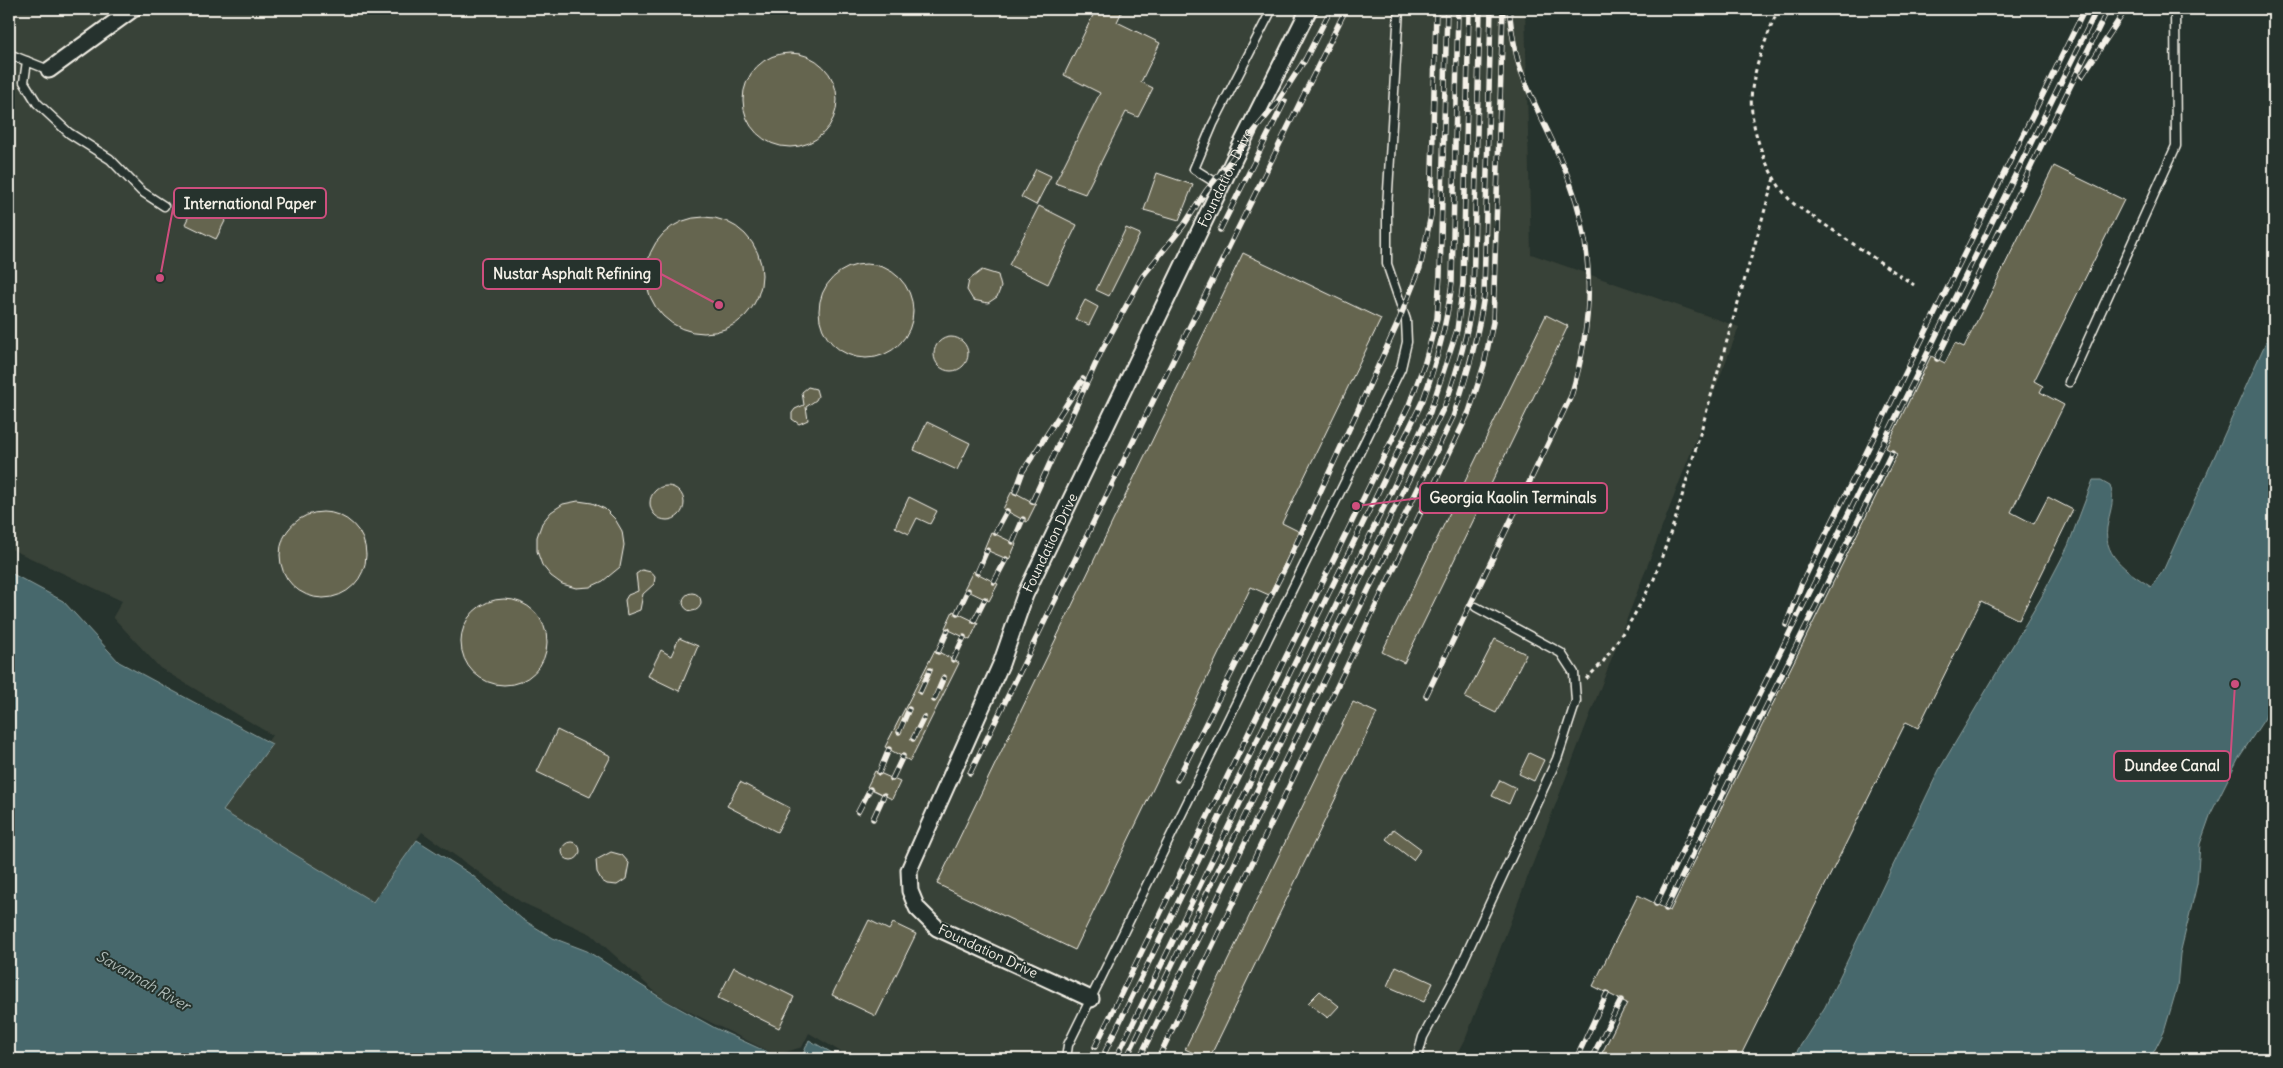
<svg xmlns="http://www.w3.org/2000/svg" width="2283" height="1068" font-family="Delius,sans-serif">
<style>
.built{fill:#394238}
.water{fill:#46686c;stroke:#8c9f9e}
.building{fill:#656550;stroke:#f4f1e8}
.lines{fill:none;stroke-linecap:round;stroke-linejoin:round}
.lane-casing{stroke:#f4f1e8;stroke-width:11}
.street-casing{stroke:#f4f1e8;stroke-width:19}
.path{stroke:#f4f1e8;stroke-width:3;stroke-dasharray:4 4;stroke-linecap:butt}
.lane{stroke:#26332d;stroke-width:8}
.street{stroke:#26332d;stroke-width:15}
.rail-casing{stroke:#f4f1e8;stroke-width:5.5}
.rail{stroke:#26332d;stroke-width:4;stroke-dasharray:11;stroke-linecap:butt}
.labels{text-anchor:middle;stroke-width:4;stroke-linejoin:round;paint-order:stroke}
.street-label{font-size:14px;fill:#f4f1e8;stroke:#26332d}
.water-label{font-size:15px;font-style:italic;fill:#aebab6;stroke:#26332d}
.leader{fill:none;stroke:#ce4e7e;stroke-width:2}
.callout-dot{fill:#ce4e7e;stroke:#26332d;stroke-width:2}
.callout{fill:#26332d;stroke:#ce4e7e;stroke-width:2}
.callout-label{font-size:15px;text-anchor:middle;font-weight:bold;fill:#f4f1e8}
</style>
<rect width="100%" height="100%" fill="#26332d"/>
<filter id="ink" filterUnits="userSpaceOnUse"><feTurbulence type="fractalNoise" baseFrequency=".02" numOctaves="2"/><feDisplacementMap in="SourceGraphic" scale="10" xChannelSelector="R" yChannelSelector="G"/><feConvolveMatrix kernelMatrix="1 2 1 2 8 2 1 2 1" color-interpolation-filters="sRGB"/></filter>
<g filter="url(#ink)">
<!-- built -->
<path class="built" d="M9 9H1525L1531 254 1739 327 1465 1040 1455 1059H853L809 1033 802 1047 776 1055 662 998 591 934 521 902 422 832 373 902 223 811 272 735 160 668 113 617 122 601 9 548Z"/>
<!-- water -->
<path class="water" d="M2274 324V688L2265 718 2238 759 2211 813 2200 844 2197 884 2180 954 2177 988 2164 1032 2150 1059H1792L1825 1007 1939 770 2041 598 2068 546 2093 480H2101L2110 485C2115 500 2111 507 2108 522 2100 555 2126 570 2151 587L2163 571Z
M9 572 63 601 119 662 272 744 223 811 373 902 417 840 472 875 522 919 553 938 587 951 666 1001 715 1028 782 1059H9Z
M809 1040 843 1059H801Z"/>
<!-- building -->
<path class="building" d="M1096 9H1123L1117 22 1160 43 1141 82 1153 88 1138 117 1126 112 1085 194 1055 183 1100 93 1064 75Z
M743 100a47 47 0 1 1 94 0a47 47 0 1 1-94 0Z
M2054 166 2124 200 2034 381 2043 386 2040 392 2064 405 2011 512 2034 524 2048 497 2073 510 2019 620 1981 601 1918 728 1906 722 1739 1059H1599L1627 1003 1593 986 1638 895 1670 911 1897 454 1886 448 1931 356 1945 363 1955 343 1964 347Z
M1036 169 1051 176 1036 205 1021 197Z
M1157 173 1193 185 1179 220 1144 210Z
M202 190 233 205 216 239 185 224Z
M1039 206 1077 225 1048 284 1009 265Z
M646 275a58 58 0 1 1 116 0a58 58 0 1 1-116 0Z
M1126 228 1140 234 1109 296 1096 290Z
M1243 253 1381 319 1282 523 1300 532 1269 595 1251 587 1075 950 937 884Z
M819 311a47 47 0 1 1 94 0a47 47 0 1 1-94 0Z
M982 270 998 275 1001 287 997 297 988 303 973 300 967 290 969 280Z
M1085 300 1098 307 1089 325 1075 319Z
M1546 315 1568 326 1404 663 1382 652Z
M934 354a17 17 0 1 1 34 0a17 17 0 1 1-34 0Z
M808 387 816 389 818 396 816 400 806 407 808 420 799 424 792 419V413L795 409 804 405 802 392Z
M927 422 970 443 957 470 914 450Z
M650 503a17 17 0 1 1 34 0a17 17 0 1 1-34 0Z
M1012 491 1036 504 1027 522 1003 509Z
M909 497 937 511 930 524 917 518 909 534 895 527Z
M578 501 592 503 605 509 615 519 622 531 624 545 620 567 603 581 590 587 576 588 562 584 551 576 542 565 537 551V537L542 523 551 512 563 504Z
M280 555a43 43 0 1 1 86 0a43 43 0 1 1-86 0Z
M991 532 1016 544 1009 560 984 549Z
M642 570 651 572 655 577 654 584 643 594 640 610 627 615 625 600 628 595 638 591 636 574Z
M973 571 998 584 989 601 964 589Z
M683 602a9 9 0 1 1 18 0a9 9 0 1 1-18 0Z
M461 642a43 43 0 1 1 86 0a43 43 0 1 1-86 0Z
M953 611 978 623 970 640 945 628Z
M679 638 698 646 679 691 648 676 661 650 671 656Z
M1495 639 1526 654 1496 713 1465 698Z
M935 650 959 663 910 761 885 747Z
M1353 702 1377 713 1209 1059H1206L1185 1049Z
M557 730 611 756 590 797 537 772Z
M1529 753 1544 760 1534 781 1519 774Z
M875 771 900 782 892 799 867 787Z
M1500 780 1516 788 1509 804 1492 796Z
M740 782 790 808 777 832 727 806Z
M1394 829 1421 849 1413 860 1386 839Z
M562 851a9 9 0 1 1 18 0a9 9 0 1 1-18 0Z
M611 852 622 855 629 863 626 879 617 885 607 884 602 881 597 872 596 860Z
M869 920 889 930 893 923 916 934 876 1016 832 995Z
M1396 966 1433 983 1424 1002 1387 986Z
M734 967 794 997 779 1028 718 998Z
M1320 991 1339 1006 1328 1018 1308 1003Z"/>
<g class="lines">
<defs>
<path id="lane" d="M9 54 49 70
M27 61 24 82 37 103 69 133 110 159 141 191 164 206
M1221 186 1194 169 1213 124 1272 9
M2069 382 2176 146 2175 9
M1066 1059 1068 1045 1401 368 1407 342 1406 320 1387 264V207L1399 9
M1417 1059 1423 1037 1456 976 1557 759 1576 701 1574 673 1561 653 1476 607"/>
<g id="street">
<path d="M49 70 133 9"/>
<path id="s1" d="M1091 999 937 928 917 908 910 891 909 870 1001 664 1025 595 1236 155 1309 9"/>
</g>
</defs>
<!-- lane casing -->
<use href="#lane" class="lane-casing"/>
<!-- street casing -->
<use href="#street" class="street-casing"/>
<!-- path -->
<path class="path" d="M1778 9C1768 35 1756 61 1752 89 1747 124 1768 180 1794 204L1914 285
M1586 679 1603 662 1632 619 1654 579 1676 517 1774 178"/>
<!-- lane -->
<use href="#lane" class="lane"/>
<!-- street -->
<use href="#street" class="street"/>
<defs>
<path id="rail" d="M1304 62 1331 9
M2082 76 2126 9
M1220 230 1285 101
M1937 359 2108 9
M1015 493 1023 471 1083 379
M1032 502 1102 350 1142 277 1184 225 1206 191 1277 103 1306 58
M995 533 1007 511
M1013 542 1023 519
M977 573 987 550
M994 582 1006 559
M957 613 968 590
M974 621 985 599
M1786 625 1801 585 2085 9
M938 652 948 630
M953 660 964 637
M920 692 930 670
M1426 696 1571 396C1593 325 1596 250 1569 180 1555 141 1532 105 1519 65 1514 47 1511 27 1509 9
M934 700 944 677
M899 732 909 709
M913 739 924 717
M879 773 889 749
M970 773 1346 9
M892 779 903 756
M1177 780 1287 564 1397 325 1420 268 1431 215 1436 9
M858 812 870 789
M873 819 884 795
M1656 904 2097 9
M1666 909 1892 452
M1095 1047 1409 405 1425 362 1437 318 1440 275 1447 9
M1105 1052 1423 400C1437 361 1447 323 1452 282L1458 9
M1116 1058 1430 412 1457 330 1463 284 1469 9
M1126 1059 1445 405C1458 369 1468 334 1473 295L1480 9
M1139 1059 1453 417C1467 376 1478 338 1484 295L1491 9
M1158 1059 1469 412 1484 365 1493 322 1503 9
M1576 1059 1607 993
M1591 1059 1621 1000"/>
</defs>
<!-- rail casing -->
<use href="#rail" class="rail-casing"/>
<!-- rail -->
<use href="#rail" class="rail"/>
</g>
</g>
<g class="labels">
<!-- street labels -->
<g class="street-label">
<text dy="5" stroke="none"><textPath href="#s1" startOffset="999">Foundation Drive</textPath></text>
<text dy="5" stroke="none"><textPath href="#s1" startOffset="594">Foundation Drive</textPath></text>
<text transform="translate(988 951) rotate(25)" y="5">Foundation Drive</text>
</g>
<!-- water labels -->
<g class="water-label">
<text transform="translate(143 981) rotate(30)" y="5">Savannah River</text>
</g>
</g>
<!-- callouts -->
<path class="leader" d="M160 278L174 203M719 305L661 274M1356 506L1420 498M2235 684L2230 766"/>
<g class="callout-dot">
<circle cx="160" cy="278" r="5"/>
<circle cx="719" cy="305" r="5"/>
<circle cx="1356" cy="506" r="5"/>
<circle cx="2235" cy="684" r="5"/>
</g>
<g class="callout">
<rect x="174" y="188" width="152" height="30" rx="5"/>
<rect x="483" y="259" width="178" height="30" rx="5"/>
<rect x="1420" y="483" width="187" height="30" rx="5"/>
<rect x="2114" y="751" width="116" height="30" rx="5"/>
</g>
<g class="callout-label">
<text x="250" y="209">International Paper</text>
<text x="572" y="279">Nustar Asphalt Refining</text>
<text x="1513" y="503">Georgia Kaolin Terminals</text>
<text x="2172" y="771">Dundee Canal</text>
</g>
<!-- margin -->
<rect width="2283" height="1068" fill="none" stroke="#26332d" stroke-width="30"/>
<rect x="15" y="15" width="2253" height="1038" fill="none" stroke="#f4f1e8" stroke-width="2" filter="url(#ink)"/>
</svg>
